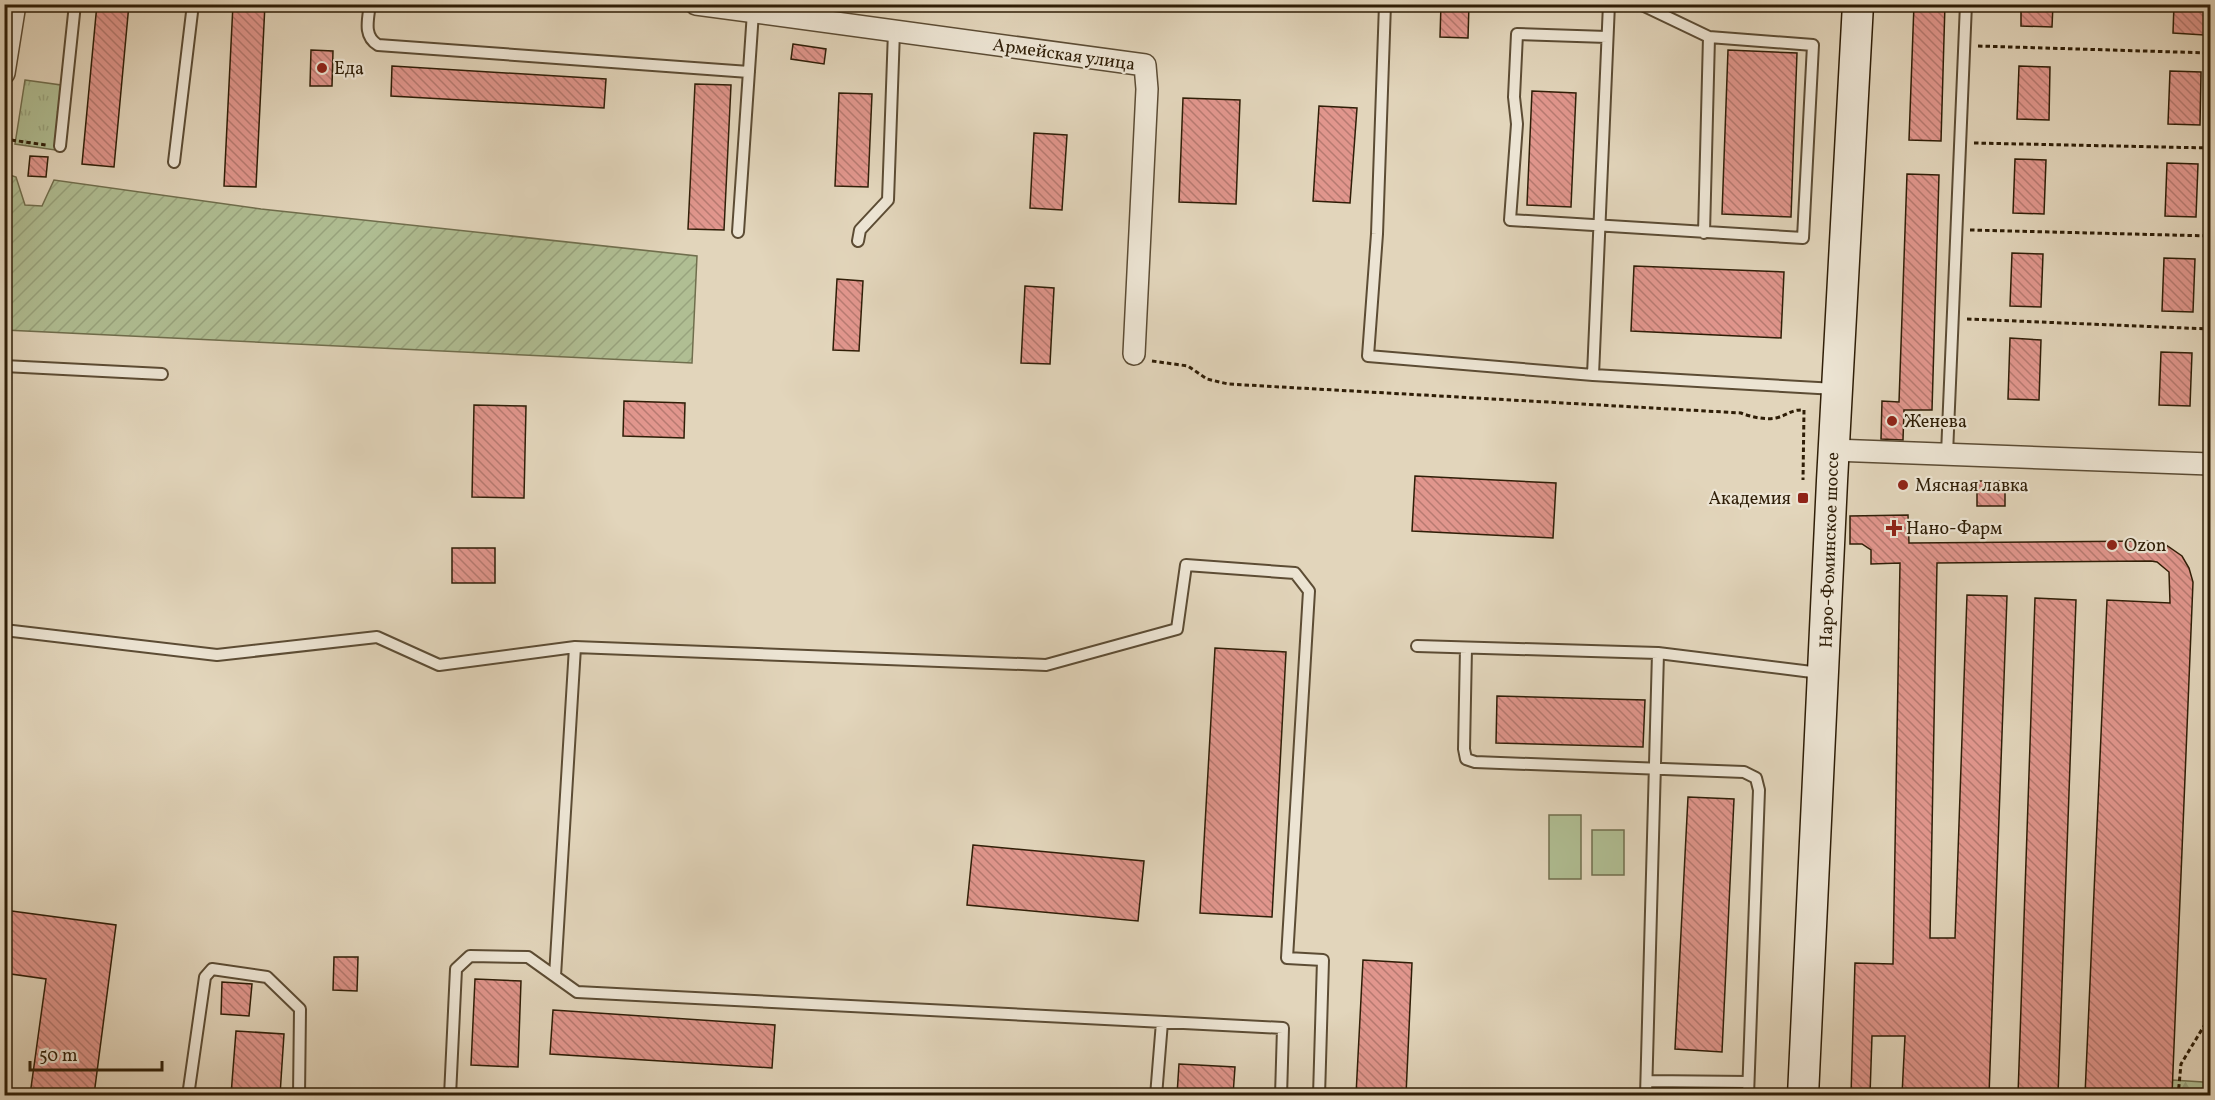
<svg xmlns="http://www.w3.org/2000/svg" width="2215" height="1100" font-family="Vollkorn,serif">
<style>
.forest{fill:url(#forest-firs);stroke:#706e4d;stroke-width:1.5}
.park{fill:url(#park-tufts);stroke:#706e4d;stroke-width:1.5}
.garden{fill:url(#garden-furrows);stroke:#706e4d;stroke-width:1.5}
.pitch{fill:#b0be93;stroke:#706e4d;stroke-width:1.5}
.building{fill:url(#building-back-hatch);stroke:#2f1e07;stroke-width:1.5}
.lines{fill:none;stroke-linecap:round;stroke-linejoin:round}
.service-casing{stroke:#5c4c34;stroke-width:14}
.minor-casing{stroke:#5c4c34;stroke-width:24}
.secondary-casing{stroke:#2f1e07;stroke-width:33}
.path{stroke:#2f1e07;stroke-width:3;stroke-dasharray:4.5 3;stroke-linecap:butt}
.service{stroke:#ece4d3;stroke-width:10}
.minor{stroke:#ece4d3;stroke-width:21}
.secondary{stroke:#ece4d3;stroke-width:30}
.poi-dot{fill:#8f2418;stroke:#ece4d3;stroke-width:2}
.labels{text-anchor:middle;stroke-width:4.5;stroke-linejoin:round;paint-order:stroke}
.street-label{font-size:18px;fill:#2f1e07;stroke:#ece4d3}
.poi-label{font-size:18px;fill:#2f1e07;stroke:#ece4d3;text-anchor:start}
</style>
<defs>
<pattern id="forest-firs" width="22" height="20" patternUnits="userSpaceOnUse" patternTransform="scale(1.5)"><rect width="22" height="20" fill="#b0be93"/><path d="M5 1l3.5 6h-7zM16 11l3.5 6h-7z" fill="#98a37d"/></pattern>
<pattern id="park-tufts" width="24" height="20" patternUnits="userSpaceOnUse" patternTransform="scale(1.5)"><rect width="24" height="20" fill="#b0be93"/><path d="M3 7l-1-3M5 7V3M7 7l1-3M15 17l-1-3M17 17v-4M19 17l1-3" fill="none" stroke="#98a37d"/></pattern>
<pattern id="garden-furrows" width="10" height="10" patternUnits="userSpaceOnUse" patternTransform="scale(1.5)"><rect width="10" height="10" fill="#b0be93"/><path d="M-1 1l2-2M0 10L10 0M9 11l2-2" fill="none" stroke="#98a37d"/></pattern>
<pattern id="building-back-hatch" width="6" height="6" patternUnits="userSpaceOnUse" patternTransform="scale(1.5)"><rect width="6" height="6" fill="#e1968d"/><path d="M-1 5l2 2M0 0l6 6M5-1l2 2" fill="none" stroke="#b77a71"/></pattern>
</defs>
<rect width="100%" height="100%" fill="#e2d5bb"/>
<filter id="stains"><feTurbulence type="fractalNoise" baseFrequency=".00333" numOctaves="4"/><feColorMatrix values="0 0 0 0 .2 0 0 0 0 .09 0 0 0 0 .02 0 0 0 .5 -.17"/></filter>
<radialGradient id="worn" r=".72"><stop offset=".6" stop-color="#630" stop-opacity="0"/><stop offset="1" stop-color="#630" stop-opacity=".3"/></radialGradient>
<!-- forest -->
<path class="forest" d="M2172 1080 2203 1082 2209 1095 2172 1096Z"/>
<!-- park -->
<path class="park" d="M25 80 61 85 55 150 15 144Z"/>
<!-- garden -->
<path class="garden" d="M4 173 16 177 25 205 42 206 54 180 261 209 697 256 692 363 5 330Z"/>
<!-- pitch -->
<path class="pitch" d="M1549 815H1581V879H1549Z
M1592 830H1624V875H1592Z"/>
<!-- building -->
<path class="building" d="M97 4H129L114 167 82 164Z
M233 4H265L256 187 224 186Z
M1441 4H1469L1468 38 1440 37Z
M1914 4H1945L1941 141 1909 140Z
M2021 4H2053L2052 27 2021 26Z
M2174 4H2205L2204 35 2173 33Z
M793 44 826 49 824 64 791 59Z
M311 50 333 51 332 86H310Z
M1728 50 1797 53 1791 217 1722 214Z
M392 66 606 79 604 108 391 96Z
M2019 66 2050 67 2049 120 2017 119Z
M2170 71 2201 72 2200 125 2168 124Z
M695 84 731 85 724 230 688 229Z
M1532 91 1576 93 1571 207 1527 205Z
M839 93 872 94 868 187 835 186Z
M1183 98 1240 100 1236 204 1179 202Z
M1319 106 1357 108 1350 203 1313 201Z
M1034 133 1067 135 1062 210 1030 208Z
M30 156 48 157 46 177 28 176Z
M2015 159 2046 160 2044 214 2013 213Z
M2167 163 2198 164 2196 217 2165 216Z
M1907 174 1939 175 1932 410H1904L1903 440 1881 439 1882 401 1899 402Z
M2012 253 2043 254 2041 307 2010 306Z
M2164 258 2195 259 2193 312 2162 311Z
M1634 266 1784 272 1781 338 1631 331Z
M837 279 863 281 859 351 833 350Z
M1025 286 1054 288 1050 364 1021 363Z
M2010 338 2041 340 2039 400 2008 399Z
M2161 352 2192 353 2190 406 2159 405Z
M624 401 685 403 684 438 623 436Z
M474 405 526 406 524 498 472 497Z
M1415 476 1556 483 1553 538 1412 531Z
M1977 481H2005V506H1977Z
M1908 515 1909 543 2151 541 2166 545 2182 556 2189 568 2193 582 2172 1095H2085L2107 600 2170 603 2169 572 2157 562 2151 561 1937 563 1930 938H1955L1967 595 2007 596 1989 1095H1902L1905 1036H1872L1870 1095H1851L1855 963 1893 964 1900 563 1871 564V550L1862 544H1850V516Z
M452 548H495V583H452Z
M2035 598 2076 600 2058 1095H2018Z
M1215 648 1286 652 1272 917 1200 913Z
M1497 696 1645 700 1643 747 1496 743Z
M1688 797 1734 799 1722 1052 1675 1049Z
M973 845 1144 861 1138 921 967 905Z
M4 910 116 925 94 1095H30L46 979 4 973Z
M334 957H358L357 991 333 990Z
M1363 960 1412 963 1406 1095H1356Z
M475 979 521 981 518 1067 471 1065Z
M222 982 252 984 249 1016 221 1014Z
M553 1010 775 1025 772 1068 550 1054Z
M236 1031 284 1034 280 1095H231Z
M1179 1064 1235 1067 1233 1095H1177Z"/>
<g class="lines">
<defs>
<path id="service" d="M370 4C368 20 363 36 378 45L749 72
M1385 4 1377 234 1368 356 1593 375 1836 389
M1607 37 1517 34 1514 97 1517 124 1510 220 1803 238 1813 45 1709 37 1640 4
M60 146 75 4
M174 162 193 4
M738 232 753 12
M1704 233 1709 37
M858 241 860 230 888 200 894 31
M4 366 162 374
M1593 375 1609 4
M1947 454 1966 4
M4 630 217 655 377 637 439 665 575 647 555 976
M1417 646 1658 653 1820 673
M575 647 1046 665 1177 629 1186 565 1295 573 1309 591 1287 958 1323 960 1319 1096
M1466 648 1464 749 1466 759 1475 762 1744 772 1756 778 1759 790 1748 1096
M1647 1081 1748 1082
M188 1096 205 977 212 969 267 977 300 1009 299 1096
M450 1096 456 969 470 956 528 957 577 992 1283 1028 1281 1096
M1156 1096 1162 1022
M1646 1096 1658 653"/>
<path id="minor" d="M696 4 1145 65 1147 89 1134 354
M4 73 15 4
M1833 450 2210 464"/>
<path id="secondary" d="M1803 1096 1832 481 1858 4"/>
</defs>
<!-- service casing -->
<use href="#service" class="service-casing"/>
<!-- minor casing -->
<use href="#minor" class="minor-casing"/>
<!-- secondary casing -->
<use href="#secondary" class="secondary-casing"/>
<!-- path -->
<path class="path" d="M1978 46 2210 53
M4 139 46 145
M1974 143 2210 148
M1970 230 2210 236
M1967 319 2210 329
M1152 361 1188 366 1207 379 1228 384 1741 413C1751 417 1765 420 1776 418 1788 415 1792 409 1804 410L1803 480
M2178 1096 2181 1064 2210 1016"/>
<!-- service -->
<use href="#service" class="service"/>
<!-- minor -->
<use href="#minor" class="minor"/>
<!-- secondary -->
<use href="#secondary" class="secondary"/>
</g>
<!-- markers -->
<g class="poi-dot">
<circle cx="322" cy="68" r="6"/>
<circle cx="1892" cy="421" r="6"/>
<circle cx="1903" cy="485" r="6"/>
<rect x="1797" y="492" width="12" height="12" rx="3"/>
<path d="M1891 519h6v6h6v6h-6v6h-6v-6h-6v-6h6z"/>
<circle cx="2112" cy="545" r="6"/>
</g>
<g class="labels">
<!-- street labels -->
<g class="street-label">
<text transform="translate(1064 54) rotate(8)" y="6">Армейская улица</text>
<text transform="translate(1829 550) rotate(-88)" y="6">Наро-Фоминское шоссе</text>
</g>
<!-- poi labels -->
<g class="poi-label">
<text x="334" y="74">Еда</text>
<text x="1904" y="427">Женева</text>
<text x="1915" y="491">Мясная лавка</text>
<text x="1791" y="504" text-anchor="end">Академия</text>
<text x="1906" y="534">Нано-Фарм</text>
<text x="2124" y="551">Ozon</text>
</g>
</g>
<!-- margin -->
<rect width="2215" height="1100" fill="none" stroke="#e2d5bb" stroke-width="24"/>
<rect x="6" y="6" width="2203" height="1088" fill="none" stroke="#2f1e07" stroke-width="3"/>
<rect x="12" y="12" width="2191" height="1076" fill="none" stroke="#2f1e07" stroke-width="1.5"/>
<!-- scale -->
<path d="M30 1061v9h132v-9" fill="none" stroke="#2f1e07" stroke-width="3"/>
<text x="39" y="1061" font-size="18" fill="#2f1e07" stroke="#ece4d3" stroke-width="4.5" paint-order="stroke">50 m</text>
<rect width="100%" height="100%" filter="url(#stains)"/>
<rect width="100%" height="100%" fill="url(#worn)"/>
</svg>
